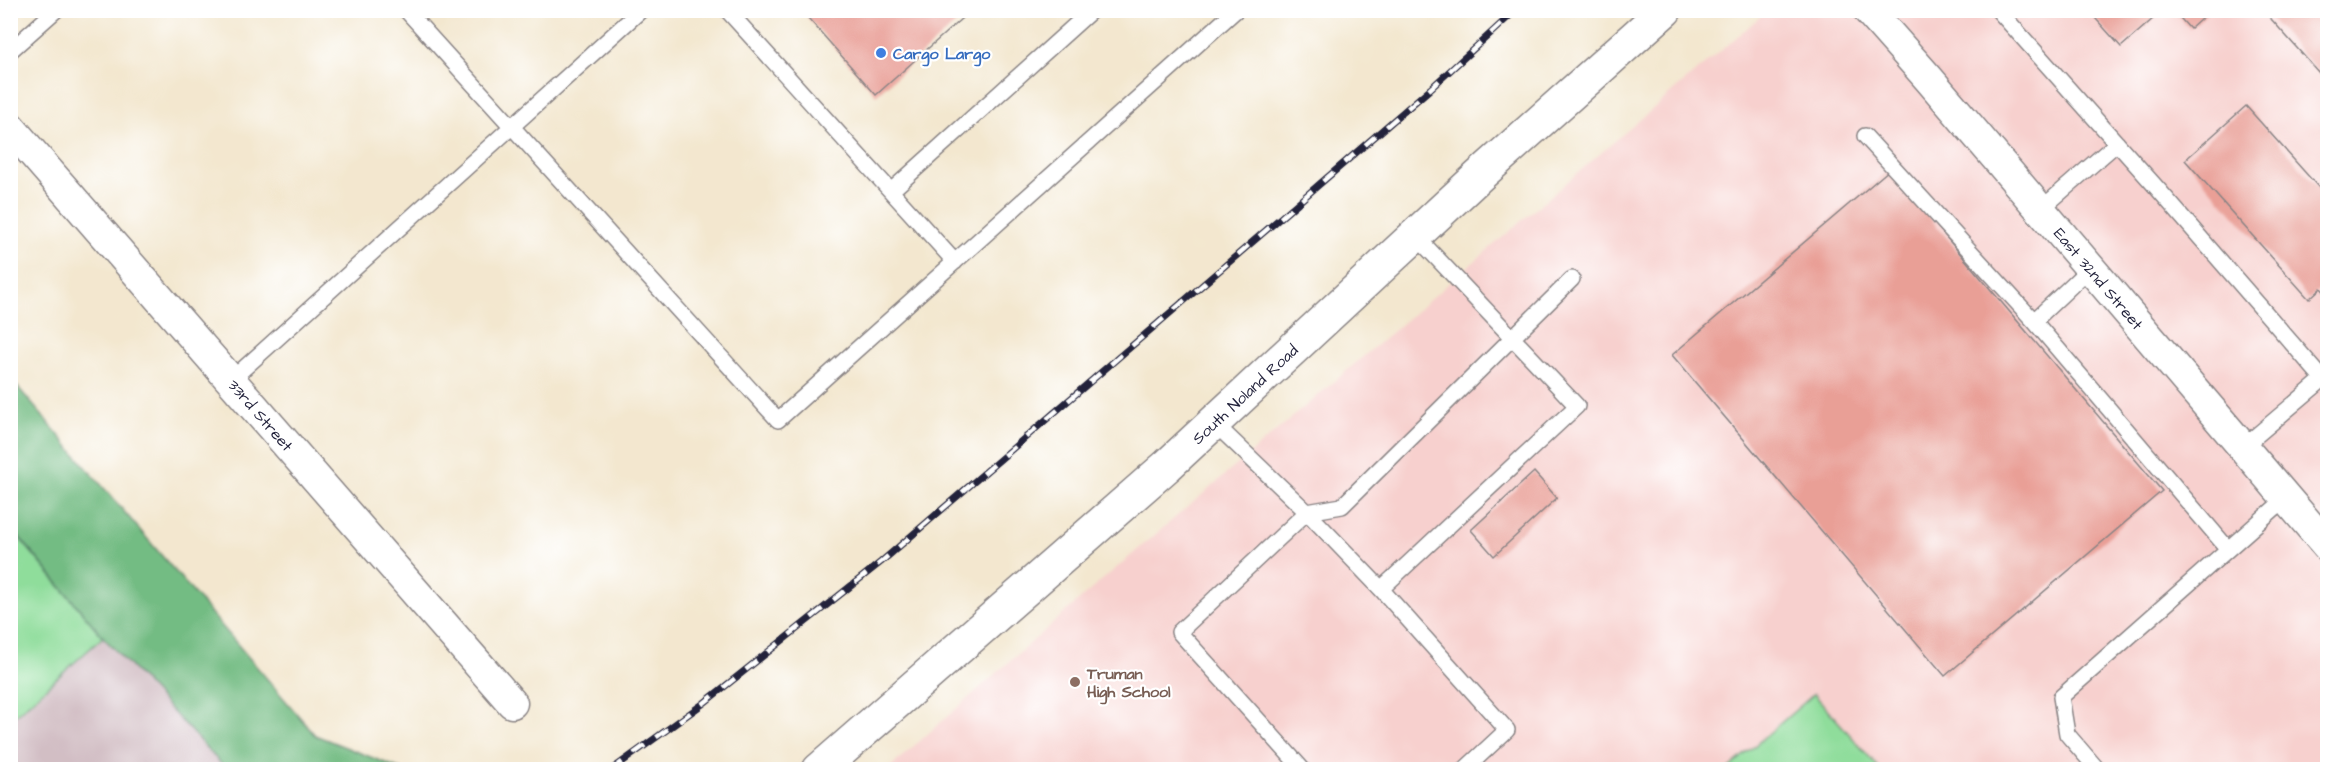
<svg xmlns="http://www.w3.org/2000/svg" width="2338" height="780" font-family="'Architects Daughter',sans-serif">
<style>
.built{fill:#f7d0ce}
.industrial{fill:#d2bec4}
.green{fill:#8fdd9b;stroke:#58806b;stroke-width:1.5}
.forest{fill:#73bc83;stroke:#4a6f5f;stroke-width:1.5}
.building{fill:#e99f96}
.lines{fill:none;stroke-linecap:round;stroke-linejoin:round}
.service-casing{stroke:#8a8485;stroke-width:18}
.minor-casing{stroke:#8a8485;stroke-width:33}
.primary-casing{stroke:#8a8485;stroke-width:36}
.service{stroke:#fff;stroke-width:15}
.minor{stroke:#fff;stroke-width:30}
.primary{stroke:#fff;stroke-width:33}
.rail-casing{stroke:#22223b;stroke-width:7}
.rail{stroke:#fff;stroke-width:4.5;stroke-dasharray:14;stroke-linecap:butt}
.shop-dot{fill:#3f7fe0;stroke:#fff;stroke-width:2}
.education-dot{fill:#8d6e63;stroke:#fff;stroke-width:2}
.labels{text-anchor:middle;stroke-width:4.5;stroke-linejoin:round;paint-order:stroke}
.shop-label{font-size:16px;font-weight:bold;fill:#366cbe;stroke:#fff;text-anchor:start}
.street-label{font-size:16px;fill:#22223b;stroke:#fff}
.education-label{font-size:16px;font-weight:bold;fill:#785e54;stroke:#fff;text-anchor:start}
</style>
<rect width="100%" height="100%" fill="#fff"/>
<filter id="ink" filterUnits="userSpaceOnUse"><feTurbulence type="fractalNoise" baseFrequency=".0167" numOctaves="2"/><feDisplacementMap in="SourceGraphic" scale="12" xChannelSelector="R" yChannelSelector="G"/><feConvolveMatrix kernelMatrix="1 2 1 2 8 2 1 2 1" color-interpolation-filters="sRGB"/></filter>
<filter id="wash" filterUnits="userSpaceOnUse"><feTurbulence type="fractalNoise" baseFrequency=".008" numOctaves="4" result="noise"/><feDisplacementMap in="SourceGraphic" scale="24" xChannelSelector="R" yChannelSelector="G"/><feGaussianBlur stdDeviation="1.35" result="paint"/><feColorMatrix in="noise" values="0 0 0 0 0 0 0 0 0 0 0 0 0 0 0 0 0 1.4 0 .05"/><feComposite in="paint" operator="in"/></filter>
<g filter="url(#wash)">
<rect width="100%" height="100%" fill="#f3e7cf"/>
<!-- built -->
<path class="built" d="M1767 11H2327V769L887 770 1086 594Z"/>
<!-- industrial -->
<path class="industrial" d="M103 637 226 769H11V719Z"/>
<!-- green -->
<path class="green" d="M10 527 103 637 11 719H10Z
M1814 694 1880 769H1728Z"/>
<!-- forest -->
<path class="forest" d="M10 378 315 735 401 769H226L103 637 11 527Z"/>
<g id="blocks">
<!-- building -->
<path class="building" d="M801 10H971L876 95Z
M2088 10H2163L2121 47Z
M2173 10H2211L2190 29Z
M2263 10H2328V83Z
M2246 106 2328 198V296L2321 288 2309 299 2185 160Z
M1889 170 2162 491 1945 676 1672 355Z
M1534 472 1557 498 1494 556 1471 530Z"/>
</g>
</g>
<g filter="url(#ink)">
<use href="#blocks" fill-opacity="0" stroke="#8a8485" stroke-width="1.5"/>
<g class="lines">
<defs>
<path id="service" d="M406 10 778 420 1236 10
M727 10 955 262
M1998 10 2157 188 2323 379
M10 51 56 10
M1865 136 2034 321
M891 191 1092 10
M2040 210 2117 143
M2090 268 2034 321 2228 549
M231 380 641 10
M1214 423 1307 512 1342 506 1572 279
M2243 447 2328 375
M1381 589 1577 406 1415 235
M1303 770 1179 632 1307 512 1381 589 1507 730 1464 770
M2098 770 2067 734 2061 697 2286 498"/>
<g id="minor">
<path id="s1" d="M1868 10 1929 79 2328 547"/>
<path id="s2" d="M10 127 512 703"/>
</g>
<g id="primary">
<path id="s3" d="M819 770 1168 465 1479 176 1665 10"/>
</g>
</defs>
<!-- service casing -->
<use href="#service" class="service-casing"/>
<!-- minor casing -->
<use href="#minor" class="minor-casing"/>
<!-- primary casing -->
<use href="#primary" class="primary-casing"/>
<!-- service -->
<use href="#service" class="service"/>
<!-- minor -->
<use href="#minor" class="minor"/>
<!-- primary -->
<use href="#primary" class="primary"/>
<defs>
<path id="rail" d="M611 770 704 703 881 562 1430 89 1516 10"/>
</defs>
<!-- rail casing -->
<use href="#rail" class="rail-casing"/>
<!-- rail -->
<use href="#rail" class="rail"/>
</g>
</g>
<!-- markers -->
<circle class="shop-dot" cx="881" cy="53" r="6"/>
<circle class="education-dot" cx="1075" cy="682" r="6"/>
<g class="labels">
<!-- shop labels -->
<g class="shop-label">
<text x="893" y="59">Cargo Largo</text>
</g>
<!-- street labels -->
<g class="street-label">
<text dy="6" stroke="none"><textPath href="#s1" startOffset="354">East 32nd Street</textPath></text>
<text dy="6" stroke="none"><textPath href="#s3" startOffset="568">South Noland Road</textPath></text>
<text dy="6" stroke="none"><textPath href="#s2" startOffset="382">33rd Street</textPath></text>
</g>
<!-- education labels -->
<g class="education-label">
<text x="1087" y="679">Truman<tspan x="1087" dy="18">High School</tspan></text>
</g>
</g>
<!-- margin -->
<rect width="2338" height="780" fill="none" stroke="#fff" stroke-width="36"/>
</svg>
